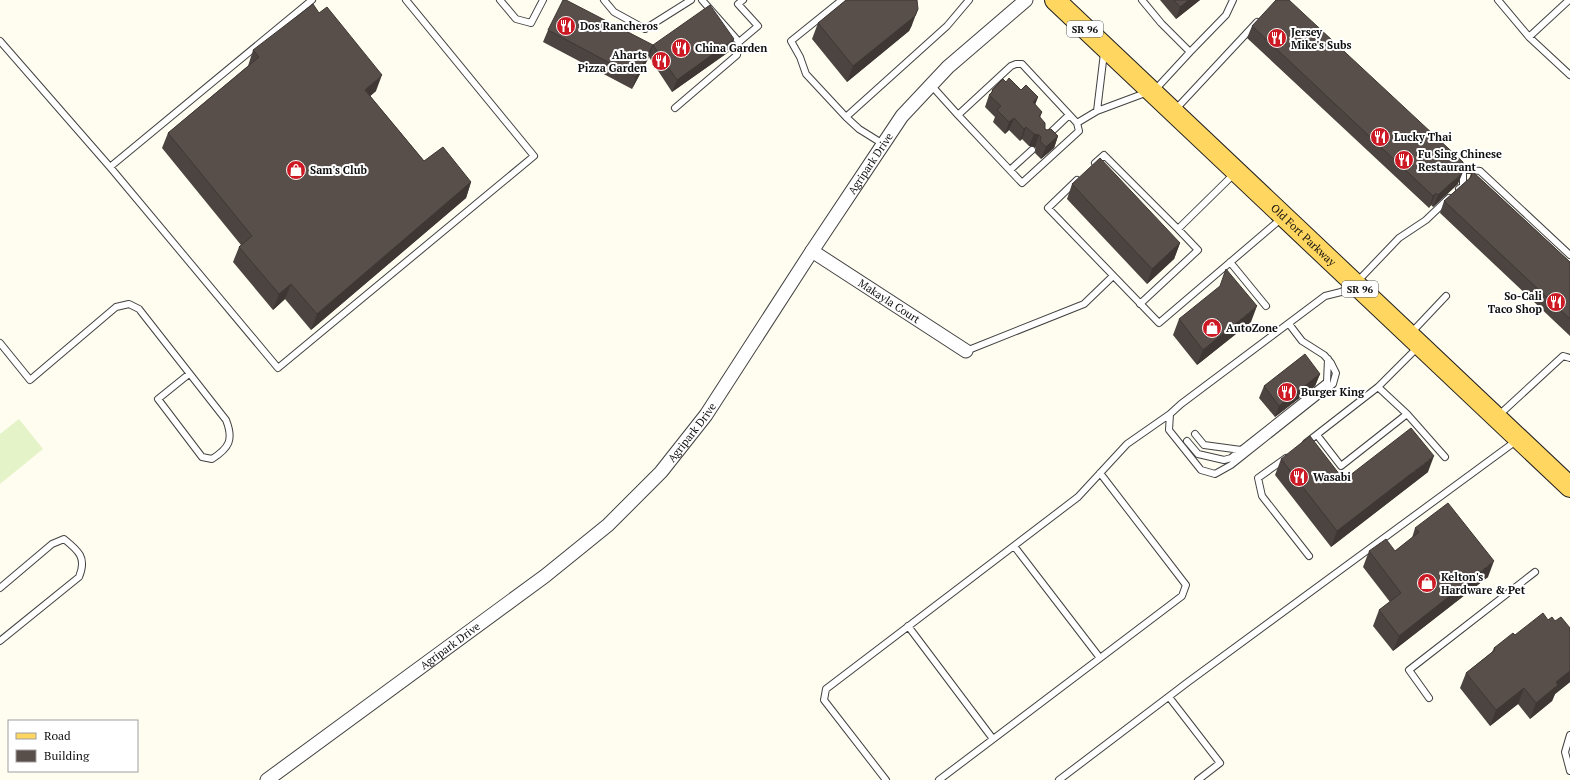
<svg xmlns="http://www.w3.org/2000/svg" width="1570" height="780" font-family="'PT Serif',serif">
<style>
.pitch{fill:#e5f4c8}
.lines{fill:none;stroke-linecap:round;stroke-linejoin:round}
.lane-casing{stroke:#424242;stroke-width:8}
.street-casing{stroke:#424242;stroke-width:15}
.primary-casing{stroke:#202020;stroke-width:22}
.lane{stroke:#fff;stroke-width:6}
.street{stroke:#fff;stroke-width:13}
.primary{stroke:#ffd660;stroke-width:20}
.wall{fill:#4c4440}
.shaded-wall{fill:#3e3734}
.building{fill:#584f4a;stroke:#3e3734}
.labels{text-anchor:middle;stroke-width:4;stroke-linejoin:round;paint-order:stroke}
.shield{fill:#fff;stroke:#575757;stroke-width:1}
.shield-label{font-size:10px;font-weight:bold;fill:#0f0f0f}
.poi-label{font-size:11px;font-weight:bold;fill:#0f0f0f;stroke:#fff;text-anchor:start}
.street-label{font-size:11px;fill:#0f0f0f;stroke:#fff}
</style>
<rect width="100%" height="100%" fill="#fffcf0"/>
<!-- pitch -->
<path class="pitch" d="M19 419 43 449 0 484V434Z"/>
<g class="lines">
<defs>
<path id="lane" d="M500 0 516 19 531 23 543 0
M604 0 614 12 645 29 691 0
M702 0 739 42 758 26 738 4 743 0
M842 0 791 41 800 57 806 74 846 117 859 129 883 144
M1142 0 1161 23 1190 52 1226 15 1233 0
M1498 0 1529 37 1570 75
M1529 37 1569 0
M0 41 110 167 278 368 534 156 406 0
M1016 64H1022L1077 123 1079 131 1022 183 958 115 1011 66Z
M931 85 958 115
M1154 91 1190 52
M675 108 737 55 739 42
M1175 110 1257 22
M1097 111 1104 53
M846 117 947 26 969 0
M1077 123 1097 111 1148 92
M1047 136 1069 115
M1095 163 1104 155 1178 229 1234 174
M1460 166 1463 169 1480 171 1570 255
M110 167 312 0
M1010 170 1032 150
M1077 180 1048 208 1159 323 1282 218
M1459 189 1463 186V169
M1230 262 1266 306
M1140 304 1198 250 1178 229
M1289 324 1302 341 1324 355 1331 363 1336 373 1333 384 1231 465 1215 474 1201 470 1169 430 1170 414 1181 404 1325 296 1341 292 1355 284 1399 238 1426 220 1449 198
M1412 332 1446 296
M0 343 30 380 116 307 129 304 139 309 226 420C234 440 229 448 212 459L202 457 158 399 189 374
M966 351 1084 304 1113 276
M1378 387 1407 414 1445 457
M1499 415 1563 356 1570 358
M1195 434 1204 445 1241 450
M1317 435 1341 466 1407 414
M1187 441 1198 454 1224 460 1231 458 1327 382 1328 359
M1306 443 1378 387 1419 346
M1286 458 1258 478 1262 496 1309 556
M1014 546 1100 658
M0 588 52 544 64 539C79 551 87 558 79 577L0 641
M908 626 993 739
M1169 697 1220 763 1198 780
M1429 698 1409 670 1535 572
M1570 735 1565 752 1570 771
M886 780 824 700 826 689 1078 497 1127 444 1170 414
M939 780 1182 596 1186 585 1100 473
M1059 780 1188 682 1516 441"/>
<g id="street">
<path id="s1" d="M812 251 966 351"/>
<path id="s2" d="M267 780 545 576 608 525 661 472 706 415 812 251 902 116 948 67 1026 0"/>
</g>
<g id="primary">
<path id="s3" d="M1055 0 1570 487"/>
</g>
</defs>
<!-- lane casing -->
<use href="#lane" class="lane-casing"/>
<!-- street casing -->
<use href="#street" class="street-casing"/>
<!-- primary casing -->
<use href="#primary" class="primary-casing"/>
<!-- lane -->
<use href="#lane" class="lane"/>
<!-- street -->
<use href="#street" class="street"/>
<!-- primary -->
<use href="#primary" class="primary"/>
</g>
<!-- wall -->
<path class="wall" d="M1160 0H1200L1176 19Z
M319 13 376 91 370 96 424 161 471 182 466 198 311 330 285 299 273 310 233 262 239 247 241 245 162 148 168 133 248 66 253 50Z
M818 23 912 25 909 31 847 82 812 39Z
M1252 26 1458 184 1433 207 1431 205 1429 208 1247 38Z
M548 30 653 45 730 51 672 92 649 57 632 89 543 42Z
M1006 82 1021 90 1038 97 1035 105 1042 112 1040 118 1045 129 1058 136 1054 148 1041 159 1035 153 1036 149 1035 147 1029 146 1022 139 1020 141 1009 130 1005 134 993 122 995 117 985 107 989 95 991 93 992 90Z
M1472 171 1570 262V336L1440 213 1444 201 1469 179Z
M1072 184 1180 243 1174 259 1147 284 1067 199Z
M1179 319 1251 322 1197 365 1173 335Z
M1320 374 1315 386 1275 417 1259 398 1264 386Z
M1281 459 1340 475 1349 476 1428 472 1331 547 1275 475Z
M1415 528 1488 577 1393 651 1373 626 1379 610 1390 602 1363 567 1369 551H1395L1412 538Z
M1548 620 1555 621 1570 628V682L1555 694 1552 701 1530 719 1518 704 1490 726 1460 688 1466 673 1492 652 1494 648 1515 635Z"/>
<!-- shaded-wall -->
<path class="shaded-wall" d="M1189 0H1200L1176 19 1180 7Z
M918 9 912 25 909 31 847 82 853 66Z
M734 39 730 51 672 92 677 80Z
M653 45 649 57 632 89 636 77Z
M382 75 376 91 359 106 365 90Z
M1038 97 1033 109V102Z
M1014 118 1009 130 1005 134 1009 122Z
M1026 127 1022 139 1020 141 1024 129Z
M1034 134 1039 135 1035 147 1029 146Z
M1058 136 1054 148 1041 159 1046 147Z
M1463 172 1458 184 1433 207 1438 195Z
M471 182 466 198 311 330 317 314Z
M1436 193 1431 205 1429 208 1433 196Z
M1180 243 1174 259 1147 284 1152 269Z
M291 284 285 299 273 310 279 294Z
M1257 306 1251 322 1197 365 1203 350Z
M1320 374 1315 386 1275 417 1279 406Z
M1434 456 1428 472 1331 547 1337 531Z
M1494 561 1488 577 1393 651 1399 636Z
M1570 670V682L1555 694 1552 701 1530 719 1536 703 1556 682Z
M1524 688 1518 704 1490 726 1496 710Z"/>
<!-- building -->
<path class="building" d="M563 0H566L653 45 636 77 548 30Z
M846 0H917L918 9 915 16 853 66 818 23Z
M1174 0H1189L1180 7Z
M1276 0H1289L1463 162V172L1438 195 1436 193 1433 196 1252 26Z
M313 4 319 13 327 7 382 75 365 90 424 161 443 147 471 182 317 314 291 284 279 294 239 247 252 236 168 133 259 57 253 50Z
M710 5 734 39 677 80 653 45Z
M1009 78 1021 90 1026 85 1038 97 1033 102 1042 112 1039 116 1045 123V129L1047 130 1051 129 1058 136 1046 147 1040 141 1041 137 1039 135 1034 134 1026 127 1024 129 1014 118 1009 122 997 110 1001 106 989 95 993 91 992 90 1003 79 1006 82Z
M1100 158 1180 243 1152 269 1072 184Z
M1472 171 1570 262V319L1444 201 1471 177Z
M1226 269 1257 306 1203 350 1179 319 1220 286Z
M1305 354 1320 374 1279 406 1264 386Z
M1411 428 1434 456 1337 531 1281 459 1310 436 1340 475 1349 476Z
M1448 503 1494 561 1399 636 1379 610 1401 593 1369 551 1386 539 1395 551 1419 532 1415 528Z
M1543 613 1548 620 1552 617 1555 621 1561 617 1570 628V671L1556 682 1558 685 1536 703 1524 688 1496 710 1466 673 1495 650 1494 648 1513 633 1515 635Z"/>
<!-- icons -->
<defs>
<symbol id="restaurant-disc" viewBox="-11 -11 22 22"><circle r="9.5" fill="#cc1924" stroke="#fff"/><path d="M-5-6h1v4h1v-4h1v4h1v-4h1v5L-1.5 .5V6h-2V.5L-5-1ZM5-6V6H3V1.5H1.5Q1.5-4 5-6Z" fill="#fff"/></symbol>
<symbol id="shop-disc" viewBox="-11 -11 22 22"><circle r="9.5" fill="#cc1924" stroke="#fff"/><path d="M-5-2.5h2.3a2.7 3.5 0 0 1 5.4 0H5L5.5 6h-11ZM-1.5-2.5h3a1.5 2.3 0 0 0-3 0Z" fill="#fff"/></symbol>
</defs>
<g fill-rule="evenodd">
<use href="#restaurant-disc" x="555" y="15" width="22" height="22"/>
<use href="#restaurant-disc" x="1266" y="27" width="22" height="22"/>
<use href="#restaurant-disc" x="670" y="37" width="22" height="22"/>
<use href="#restaurant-disc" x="650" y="50" width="22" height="22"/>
<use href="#restaurant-disc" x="1369" y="126" width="22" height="22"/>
<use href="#restaurant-disc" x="1393" y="149" width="22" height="22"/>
<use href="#shop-disc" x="285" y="159" width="22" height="22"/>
<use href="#restaurant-disc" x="1545" y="291" width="22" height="22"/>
<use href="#shop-disc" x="1201" y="317" width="22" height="22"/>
<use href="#restaurant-disc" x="1276" y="381" width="22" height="22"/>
<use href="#restaurant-disc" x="1288" y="466" width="22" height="22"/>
<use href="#shop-disc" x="1416" y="572" width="22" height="22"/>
</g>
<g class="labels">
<!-- shield labels -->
<g class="shield">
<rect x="1067" y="21" width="36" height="16" rx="3"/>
<rect x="1342" y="281" width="36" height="16" rx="3"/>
</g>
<g class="shield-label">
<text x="1085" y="33">SR 96</text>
<text x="1360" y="293">SR 96</text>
</g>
<!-- poi labels -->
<g class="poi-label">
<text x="580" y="30">Dos Rancheros</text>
<text x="1291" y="36">Jersey<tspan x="1291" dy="13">Mike's Subs</tspan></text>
<text x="695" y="52">China Garden</text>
<text x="647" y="59" text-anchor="end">Aharts<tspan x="647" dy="13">Pizza Garden</tspan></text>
<text x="1394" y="141">Lucky Thai</text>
<text x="1418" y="158">Fu Sing Chinese<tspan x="1418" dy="13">Restaurant</tspan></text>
<text x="310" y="174">Sam's Club</text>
<text x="1542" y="300" text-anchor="end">So-Cali<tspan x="1542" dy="13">Taco Shop</tspan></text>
<text x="1226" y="332">AutoZone</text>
<text x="1301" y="396">Burger King</text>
<text x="1313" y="481">Wasabi</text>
<text x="1441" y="581">Kelton's<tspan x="1441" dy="13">Hardware &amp; Pet</tspan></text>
</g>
<!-- street labels -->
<g class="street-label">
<text dy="4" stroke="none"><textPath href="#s2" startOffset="874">Agripark Drive</textPath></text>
<text dy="4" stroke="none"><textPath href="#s3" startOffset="342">Old Fort Parkway</textPath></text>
<text dy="4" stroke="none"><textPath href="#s1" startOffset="92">Makayla Court</textPath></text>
<text dy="4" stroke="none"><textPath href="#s2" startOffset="551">Agripark Drive</textPath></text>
<text dy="4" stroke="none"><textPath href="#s2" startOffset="227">Agripark Drive</textPath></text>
</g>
</g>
<!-- legend -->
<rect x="8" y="720" width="130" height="52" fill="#ffffff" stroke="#9f9f9f"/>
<rect x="16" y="733" width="20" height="6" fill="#ffd660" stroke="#9f9f9f"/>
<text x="44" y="740" font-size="12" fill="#0f0f0f">Road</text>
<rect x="16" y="750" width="20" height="12" fill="#584f4a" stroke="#9f9f9f"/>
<text x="44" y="760" font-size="12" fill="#0f0f0f">Building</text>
</svg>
